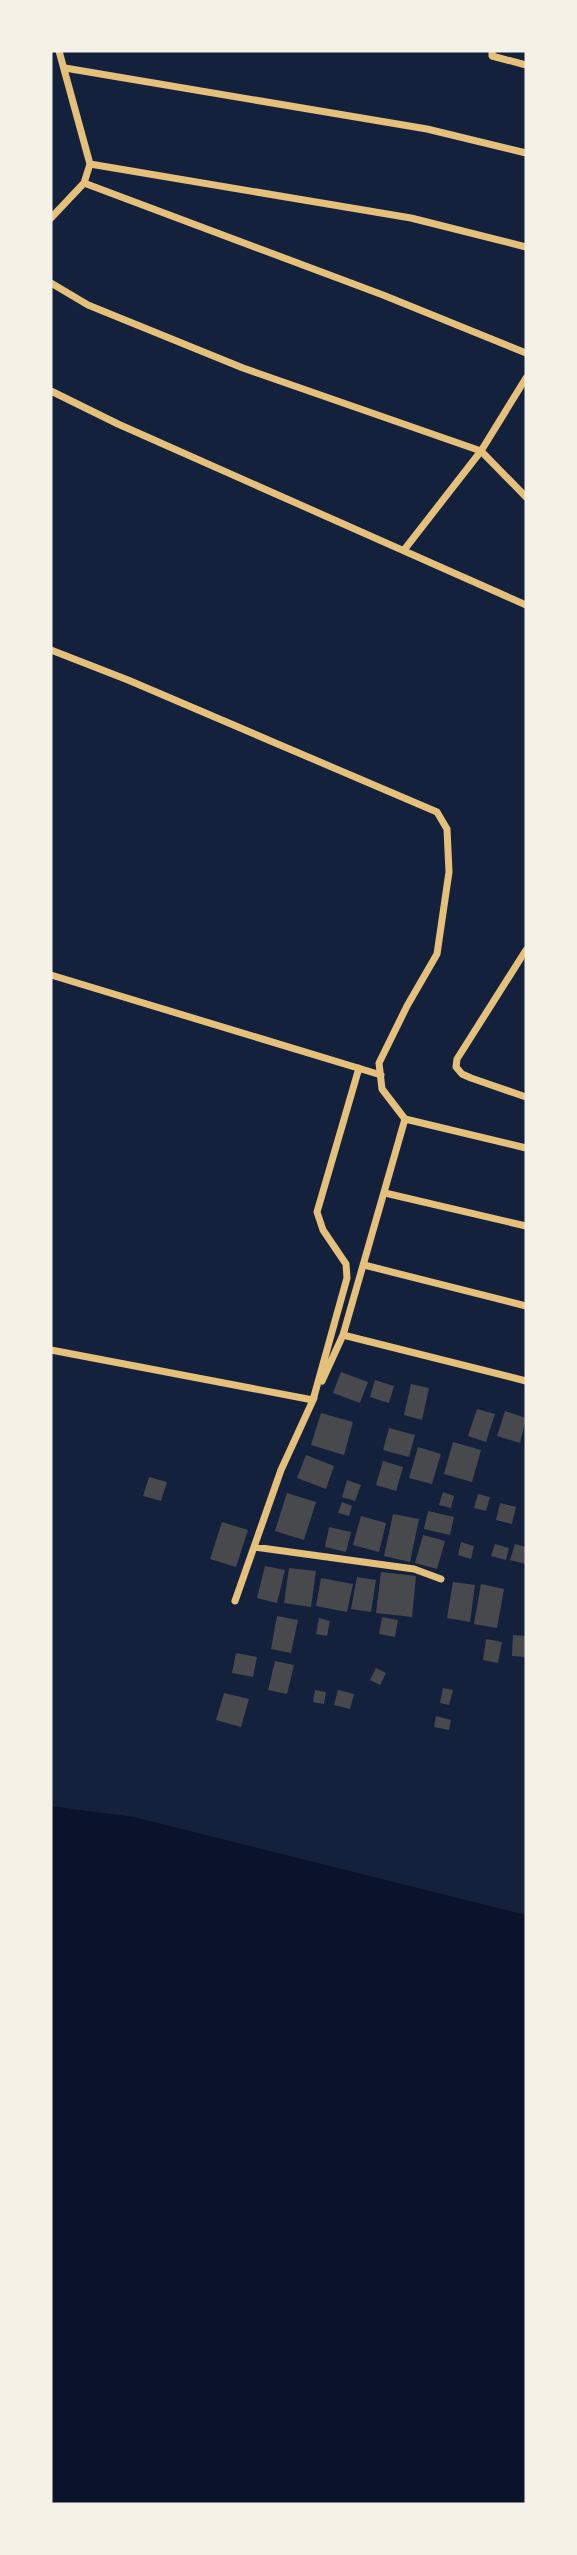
<svg xmlns="http://www.w3.org/2000/svg" width="577" height="2555" font-family="Rubik,sans-serif">
<style>
.water{fill:#0b132b}
.building{fill:#48494c}
.lines{fill:none;stroke-linecap:round;stroke-linejoin:round}
.minor{stroke:#e5c07b;stroke-width:7}
</style>
<rect width="100%" height="100%" fill="#14213d"/>
<!-- water -->
<path class="water" d="M51 1806 134 1817 526 1915V2504H51Z"/>
<!-- building -->
<path class="building" d="M341 1372 368 1382 360 1403 333 1393Z
M375 1380 394 1386 389 1403 370 1397Z
M411 1384 429 1388 422 1420 404 1415Z
M477 1409 495 1414 486 1442 468 1436Z
M505 1411 526 1418 520 1443 497 1436Z
M321 1413 353 1422 344 1455 311 1445Z
M389 1428 415 1435 409 1457 383 1450Z
M453 1442 481 1450 472 1482 444 1474Z
M418 1447 441 1454 432 1484 409 1478Z
M306 1455 334 1466 326 1489 297 1478Z
M383 1461 403 1467 396 1491 376 1485Z
M149 1477 167 1482 161 1501 143 1496Z
M347 1480 361 1485 355 1501 342 1497Z
M443 1492 454 1496 451 1508 439 1505Z
M287 1493 316 1502 304 1540 275 1531Z
M478 1494 490 1497 486 1511 474 1508Z
M342 1502 352 1506 349 1516 338 1513Z
M500 1503 516 1507 512 1524 496 1520Z
M428 1511 454 1517 450 1535 424 1529Z
M393 1514 419 1519 410 1562 384 1556Z
M361 1516 386 1523 379 1552 353 1545Z
M222 1522 248 1530 236 1567 210 1559Z
M329 1527 351 1532 346 1552 325 1547Z
M423 1535 445 1541 437 1569 415 1563Z
M461 1542 474 1546 471 1559 458 1555Z
M495 1544 509 1548 506 1560 491 1556Z
M515 1544 526 1547V1564L510 1560Z
M265 1566 285 1570 277 1603 257 1598Z
M289 1568 316 1571 311 1607 284 1603Z
M381 1572 416 1576 412 1617 376 1613Z
M357 1577 376 1580 371 1612 351 1609Z
M321 1578 353 1584 347 1612 316 1606Z
M453 1582 475 1585 470 1622 447 1618Z
M481 1584 504 1589 497 1628 474 1624Z
M277 1616 298 1620 291 1653 271 1649Z
M382 1617 398 1620 395 1637 379 1634Z
M319 1618 330 1621 327 1636 316 1634Z
M513 1635 526 1636V1657L512 1656Z
M486 1639 502 1642 498 1663 483 1660Z
M236 1653 257 1657 253 1677 232 1673Z
M275 1661 294 1665 287 1694 268 1690Z
M376 1668 386 1673 380 1685 370 1680Z
M443 1688 453 1690 449 1705 440 1703Z
M315 1690 326 1692 324 1704 313 1702Z
M338 1690 354 1694 350 1709 334 1705Z
M224 1693 249 1699 241 1727 216 1720Z
M436 1716 451 1720 449 1730 434 1727Z"/>
<g class="lines">
<!-- minor -->
<path class="minor" d="M492 51V56L526 65
M65 68 427 129 526 153
M90 164 411 218 526 247
M84 183 383 295 526 353
M51 218 84 183 90 164 59 51
M51 283 88 305 243 368 481 451 526 497
M51 391 118 424 526 605
M404 550 481 451 526 378
M51 650 128 680 437 812 447 829 449 872 437 954 407 1006 379 1063 382 1089 405 1119 526 1148
M526 950 457 1059 456 1067 462 1074 471 1078 526 1097
M51 975 381 1075
M385 1193 526 1226
M364 1265 526 1306
M343 1335 526 1381
M51 1350 313 1400 347 1278 346 1264 323 1230 317 1212 359 1068
M322 1381 343 1335 405 1119
M254 1547 414 1569 441 1579
M235 1601 281 1470 314 1398"/>
</g>
<!-- border -->
<rect width="577" height="2555" fill="none" stroke="#f6f1e7" stroke-width="105"/>
</svg>
